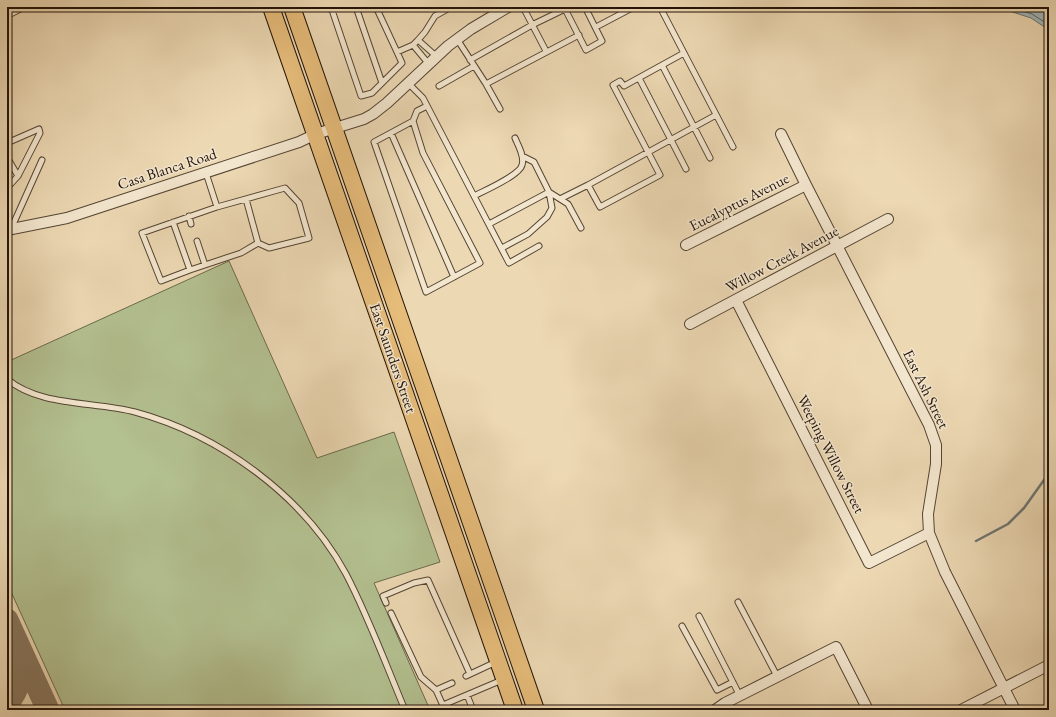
<svg xmlns="http://www.w3.org/2000/svg" width="1056" height="717" font-family="'EB Garamond',serif">
<style>
.green{fill:#b3c090;stroke:#6a6a4c}
.water{fill:#9fb6b9;stroke:#6d7572}
.lines{fill:none;stroke-linecap:round;stroke-linejoin:round}
.shore{stroke:#606460;stroke-width:1}
.stream{stroke:#6d7572;stroke-width:2.5}
.taxiway{stroke:#87765e;stroke-width:23}
.service-casing{stroke:#544433;stroke-width:7}
.minor-casing{stroke:#544433;stroke-width:12}
.primary-casing{stroke:#221308;stroke-width:18}
.service{stroke:#f3e6ce;stroke-width:5}
.minor{stroke:#f3e6ce;stroke-width:10}
.primary{stroke:#e6bc7a;stroke-width:16}
.labels{text-anchor:middle;stroke-width:3;stroke-linejoin:round;paint-order:stroke}
.street-label{font-size:15px;fill:#221308;stroke:#f3e6ce}
</style>
<rect width="100%" height="100%" fill="#ecd8b3"/>
<filter id="stains"><feTurbulence type="fractalNoise" baseFrequency=".005" numOctaves="4"/><feColorMatrix values="0 0 0 0 .2 0 0 0 0 .09 0 0 0 0 .02 0 0 0 .5 -.17"/></filter>
<radialGradient id="worn" r=".72"><stop offset=".6" stop-color="#630" stop-opacity="0"/><stop offset="1" stop-color="#630" stop-opacity=".3"/></radialGradient>
<!-- green -->
<path class="green" d="M229 261 317 458 394 432 440 562 374 583 430 710H65L7 583V359L9 361Z"/>
<!-- water -->
<path class="water" d="M997 7H1049V30L1031 18Z"/>
<g class="lines">
<!-- shore -->
<path class="shore" d="M1010 7 1032 14 1049 25"/>
<!-- stream -->
<path class="stream" d="M976 541 1008 524 1024 508 1049 473"/>
<!-- taxiway -->
<path class="taxiway" d="M7 620 48 710
M7 704C19 690 24 672 21 654"/>
<defs>
<path id="service" d="M340 7 332 10 361 96 372 93 402 63 397 52
M356 7 382 83
M376 7 397 52 413 45
M523 7 546 51
M564 7 586 50 602 41 585 7
M660 7 733 147
M596 27 634 7
M457 39 486 84 500 109
M418 40 425 32 435 16 451 7
M470 60 532 25 565 9
M428 63 413 45 418 40 436 56
M662 65 710 158
M639 78 686 169
M408 83 423 98 474 196C484 191 520 175 522 165 525 157 518 145 515 138
M486 84 579 35
M439 86 474 66
M413 121 423 153 480 263 426 292 374 142 413 121 417 111 427 106
M391 133 454 277
M7 143 39 129 40 133 18 176 7 188
M7 157 18 176
M206 173 217 207 285 188 299 203 309 238 269 248 258 243 246 199
M588 185 716 115
M549 192 568 204 581 228
M474 196 509 263 539 246
M560 199 588 185 600 207 660 175 613 85 620 81 624 86 684 53
M189 216 191 224
M173 222 190 270 161 281 142 233 217 207
M489 224 549 192
M11 229 42 160
M197 241 205 265
M502 248 528 234 547 217 552 208 549 192 534 162 522 156
M190 270 241 253 258 243
M7 379C40 407 94 401 135 412 220 435 304 496 346 574 369 618 386 665 405 710
M738 602 777 676
M386 603 383 596 414 583 428 580 470 674
M391 613 421 677 436 690
M699 616 740 696
M682 626 717 690 733 682
M466 676 496 662
M467 695 473 710
M443 705 502 680
M445 710 436 690 452 683"/>
<path id="minor" d="M7 13 19 7
M781 134 806 185 929 425 936 445V464L928 514 929 533 945 572 1015 710
M7 230 67 218 299 142 316 134 364 119 373 114 387 103 448 46 471 29 508 7
M686 245 806 185
M736 300 869 563 929 533
M690 324 888 219
M715 710 725 703 836 647 868 710
M961 710 1049 665"/>
<path id="primary" d="M271 7 515 710
M292 7 536 710"/>
</defs>
<!-- service casing -->
<use href="#service" class="service-casing"/>
<!-- minor casing -->
<use href="#minor" class="minor-casing"/>
<!-- primary casing -->
<use href="#primary" class="primary-casing"/>
<!-- service -->
<use href="#service" class="service"/>
<!-- minor -->
<use href="#minor" class="minor"/>
<!-- primary -->
<use href="#primary" class="primary"/>
</g>
<g class="labels">
<!-- street labels -->
<g class="street-label">
<text transform="translate(167 169) rotate(-18)" y="5">Casa Blanca Road</text>
<text transform="translate(739 202) rotate(-27)" y="5">Eucalyptus Avenue</text>
<text transform="translate(782 259) rotate(-28)" y="5">Willow Creek Avenue</text>
<text transform="translate(393 358) rotate(71)" y="5">East Saunders Street</text>
<text transform="translate(926 389) rotate(64)" y="5">East Ash Street</text>
<text transform="translate(831 454) rotate(63)" y="5">Weeping Willow Street</text>
</g>
</g>
<!-- margin -->
<rect width="1056" height="717" fill="none" stroke="#ecd8b3" stroke-width="24"/>
<rect x="8" y="8" width="1040" height="701" fill="none" stroke="#221308" stroke-width="2"/>
<rect x="12" y="12" width="1032" height="693" fill="none" stroke="#221308"/>
<rect width="100%" height="100%" filter="url(#stains)"/>
<rect width="100%" height="100%" fill="url(#worn)"/>
</svg>
